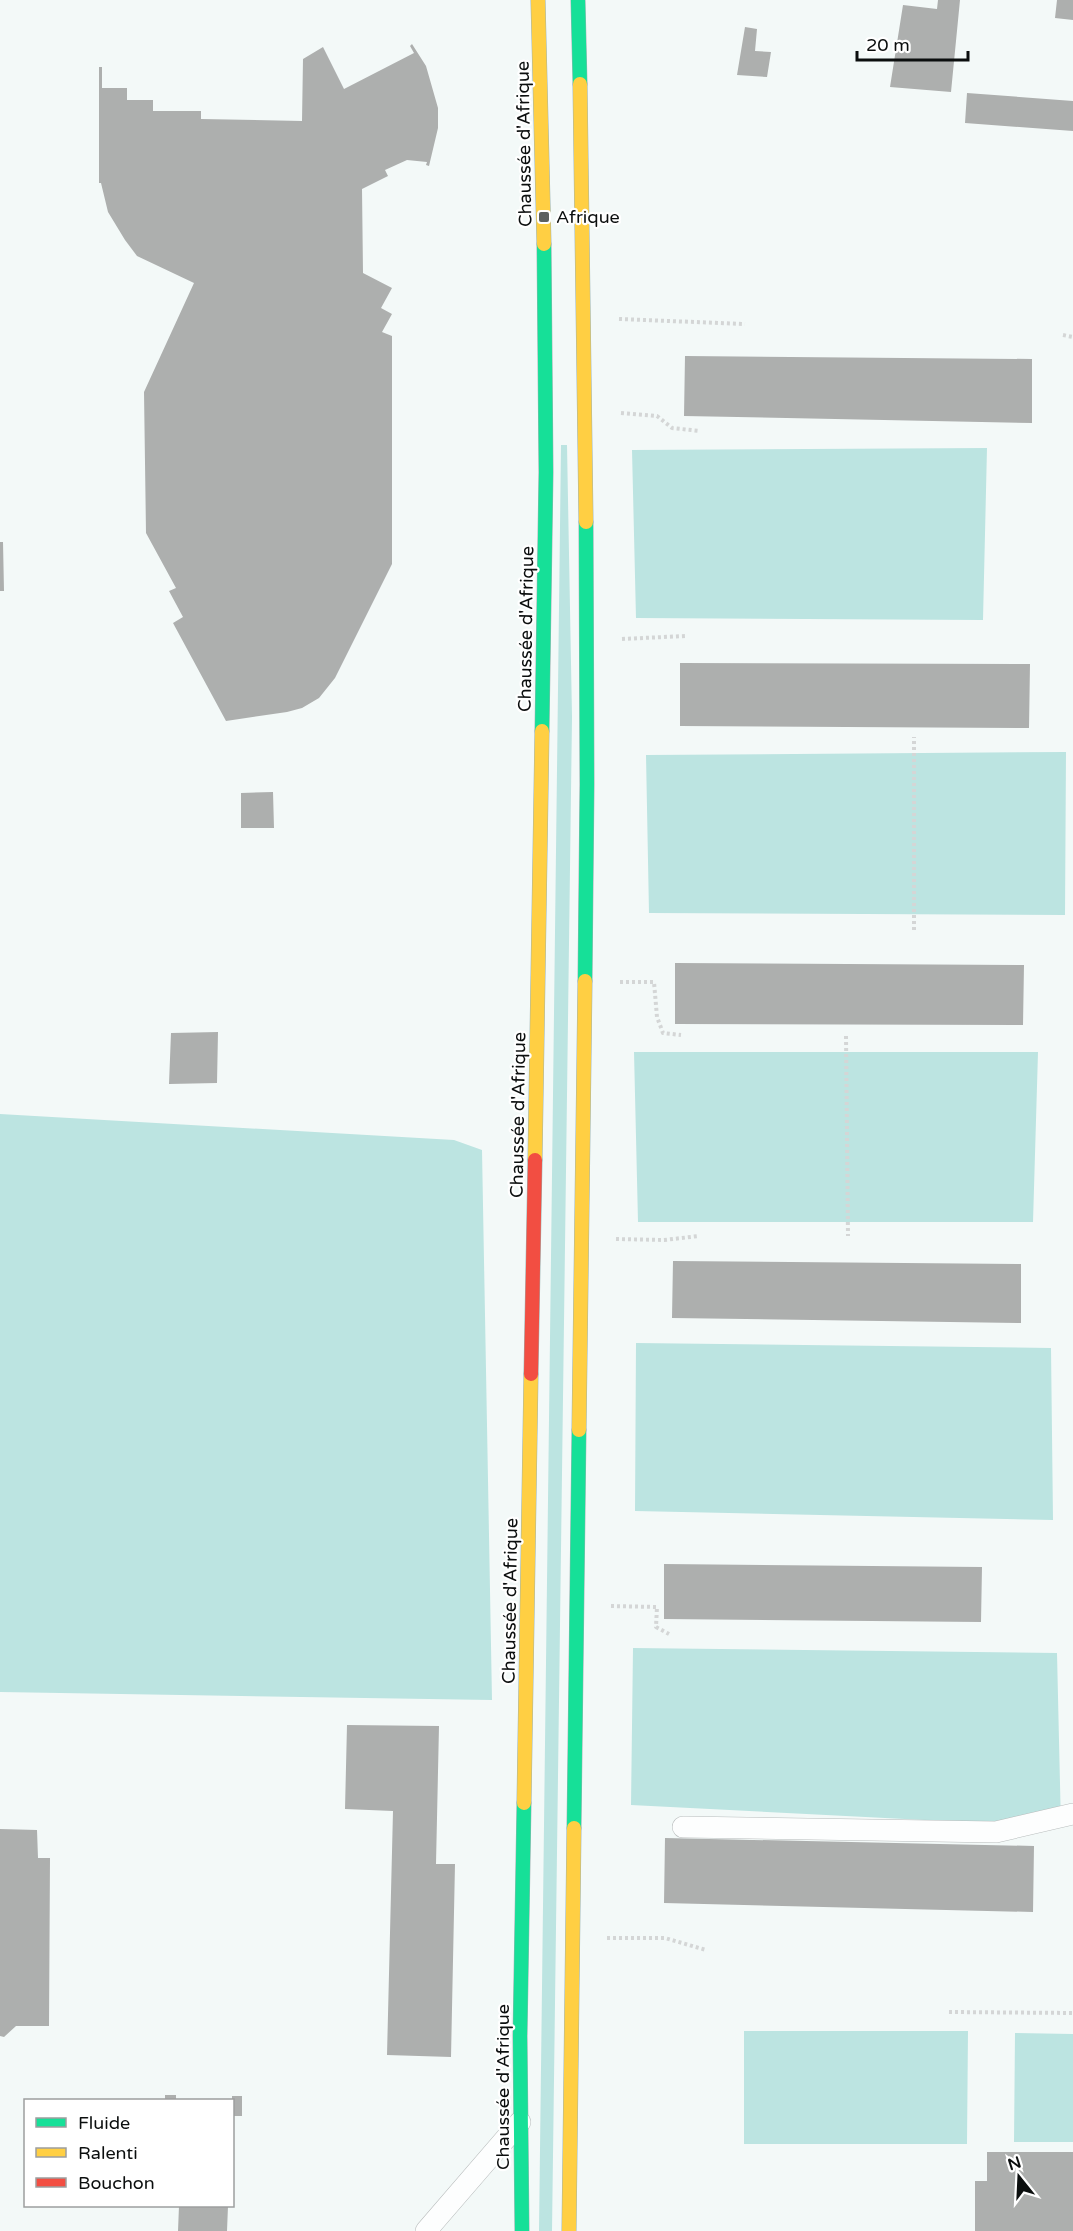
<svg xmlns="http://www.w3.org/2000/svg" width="1073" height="2231" font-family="'Varela Round',sans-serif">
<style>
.green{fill:#bce4e1}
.building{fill:#adafae}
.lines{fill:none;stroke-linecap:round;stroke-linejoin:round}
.lane-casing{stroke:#b8bcbc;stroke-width:22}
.fast-casing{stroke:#9cb3b2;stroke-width:15}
.slow-casing{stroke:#9cb3b2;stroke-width:15}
.jam-casing{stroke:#9cb3b2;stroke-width:15}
.path{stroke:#d4d6d6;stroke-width:4;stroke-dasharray:3 3;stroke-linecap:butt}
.lane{stroke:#fdfefe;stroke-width:21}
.fast{stroke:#16e098;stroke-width:14}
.slow{stroke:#ffcf43;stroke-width:14}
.jam{stroke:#f24e42;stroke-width:14}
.poi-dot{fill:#5c6060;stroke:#fff;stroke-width:2}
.labels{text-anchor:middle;stroke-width:4.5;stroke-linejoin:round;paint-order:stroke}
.street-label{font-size:18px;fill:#0b0e0e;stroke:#fff}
.poi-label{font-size:18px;fill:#0b0e0e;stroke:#fff;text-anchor:start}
</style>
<rect width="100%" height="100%" fill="#f3f9f8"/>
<!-- green -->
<path class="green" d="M561 445H567L572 717 552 2231H539Z
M987 448 983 620 636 618 632 450Z
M1066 752 1065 915 649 913 646 755Z
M634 1052H1038L1033 1222H638Z
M0 1114 454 1140 482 1150 492 1700 0 1692Z
M636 1343 1051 1348 1053 1520 635 1511Z
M633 1648 1057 1653 1061 1827 631 1805Z
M744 2031H968L967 2144H744Z
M1015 2033 1073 2034V2142H1014Z"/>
<!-- building -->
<path class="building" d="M938 0H960L951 92 890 87 903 5 937 9Z
M1057 0H1073V20L1055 18Z
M745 27 757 29 755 51 771 52 767 77 737 75Z
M412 44 426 66 438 108V128L429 166 426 165 427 162 407 160 385 170 388 176 362 189 363 273 392 288 381 308 392 314 382 332 392 336V564L335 678 319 698 302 708 287 712 226 721 173 623 183 617 169 591 176 588 146 533 144 392 194 283 137 256 125 240 108 212 101 183H99V67H102V88H127V100H153V111H201V119L302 121 303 59 323 47 344 89 414 53 410 46Z
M967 93 1073 101V131L965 123Z
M685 356 1032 359V423L684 416Z
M0 542H3L4 591H0Z
M680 663 1030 664 1029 728 680 726Z
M273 792 274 828H241V793Z
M675 963 1024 965 1023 1025 675 1024Z
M218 1032 217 1083 169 1084 171 1033Z
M673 1261 1021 1264V1323L672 1318Z
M664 1564 982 1567 981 1622 664 1619Z
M347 1725 439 1726 436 1864H455L451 2057 387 2055 393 1811 345 1809Z
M0 1829 37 1830 38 1858H50L49 2026H16L4 2037 0 2036Z
M665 1838 1034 1846 1033 1912 664 1903Z
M165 2095H176V2100H165Z
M232 2096H242V2116H232Z
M987 2152H1073V2231H975V2181H987Z
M179 2206H228L227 2231H178Z"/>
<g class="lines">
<defs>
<path id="lane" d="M683 1827 996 1832 1073 1814
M426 2231 520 2122"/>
<path id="fast" d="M578 0 580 84
M542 731 546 472 544 244
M585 981 587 784 586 522
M574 1828 579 1430
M522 2231 520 2036 524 1803"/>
<path id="slow" d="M538 0 544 244
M580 84 586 522
M535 1160 542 731
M579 1430 585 981
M524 1803 531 1374
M569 2231 574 1828"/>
<path id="jam" d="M531 1374 535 1160"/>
</defs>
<!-- lane casing -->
<use href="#lane" class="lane-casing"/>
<!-- fast casing -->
<use href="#fast" class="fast-casing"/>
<!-- slow casing -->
<use href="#slow" class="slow-casing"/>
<!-- jam casing -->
<use href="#jam" class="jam-casing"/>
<!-- path -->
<path class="path" d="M619 319 745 324
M1063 335 1073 337
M621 413 657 416 672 428 700 431
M622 639 685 636
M914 930V737
M620 982H654L657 1017 663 1033 681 1035
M846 1036 848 1236
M616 1239 664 1240 699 1236
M611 1606 657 1607 656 1627 669 1634
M607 1938H665L706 1950
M949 2012 1073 2013"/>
<!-- lane -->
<use href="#lane" class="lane"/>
<!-- fast -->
<use href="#fast" class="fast"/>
<!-- slow -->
<use href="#slow" class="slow"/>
<!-- jam -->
<use href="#jam" class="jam"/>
</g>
<!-- markers -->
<rect class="poi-dot" x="538" y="211" width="12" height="12" rx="3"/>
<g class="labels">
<!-- street labels -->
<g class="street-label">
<text transform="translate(524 144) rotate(-91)" y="6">Chaussée d'Afrique</text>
<text transform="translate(526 629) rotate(-89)" y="6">Chaussée d'Afrique</text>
<text transform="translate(518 1115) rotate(-89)" y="6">Chaussée d'Afrique</text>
<text transform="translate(510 1601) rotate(-89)" y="6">Chaussée d'Afrique</text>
<text transform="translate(503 2087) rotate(-90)" y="6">Chaussée d'Afrique</text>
</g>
<!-- poi labels -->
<g class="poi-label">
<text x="556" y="223">Afrique</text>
</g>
</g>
<!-- legend -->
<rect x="24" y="2099" width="210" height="108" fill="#ffffff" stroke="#9d9f9f" stroke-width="1.5"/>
<rect x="36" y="2118" width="30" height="9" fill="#16e098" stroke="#9d9f9f" stroke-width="1.5"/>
<text x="78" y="2129" font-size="18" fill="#0b0e0e">Fluide</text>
<rect x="36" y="2148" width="30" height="9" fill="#ffcf43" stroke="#9d9f9f" stroke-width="1.5"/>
<text x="78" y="2159" font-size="18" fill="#0b0e0e">Ralenti</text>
<rect x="36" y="2178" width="30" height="9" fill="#f24e42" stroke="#9d9f9f" stroke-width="1.5"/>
<text x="78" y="2189" font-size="18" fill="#0b0e0e">Bouchon</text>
<!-- north arrow -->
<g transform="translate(1019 2177) rotate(342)" stroke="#ffffff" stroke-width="4.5" paint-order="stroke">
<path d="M0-4.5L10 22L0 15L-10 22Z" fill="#0b0e0e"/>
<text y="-9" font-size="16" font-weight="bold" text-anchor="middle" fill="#0b0e0e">N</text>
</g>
<!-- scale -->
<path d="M857 51v9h111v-9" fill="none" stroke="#0b0e0e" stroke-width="3"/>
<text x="866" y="51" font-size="18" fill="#0b0e0e" stroke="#ffffff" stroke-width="4.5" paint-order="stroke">20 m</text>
</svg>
